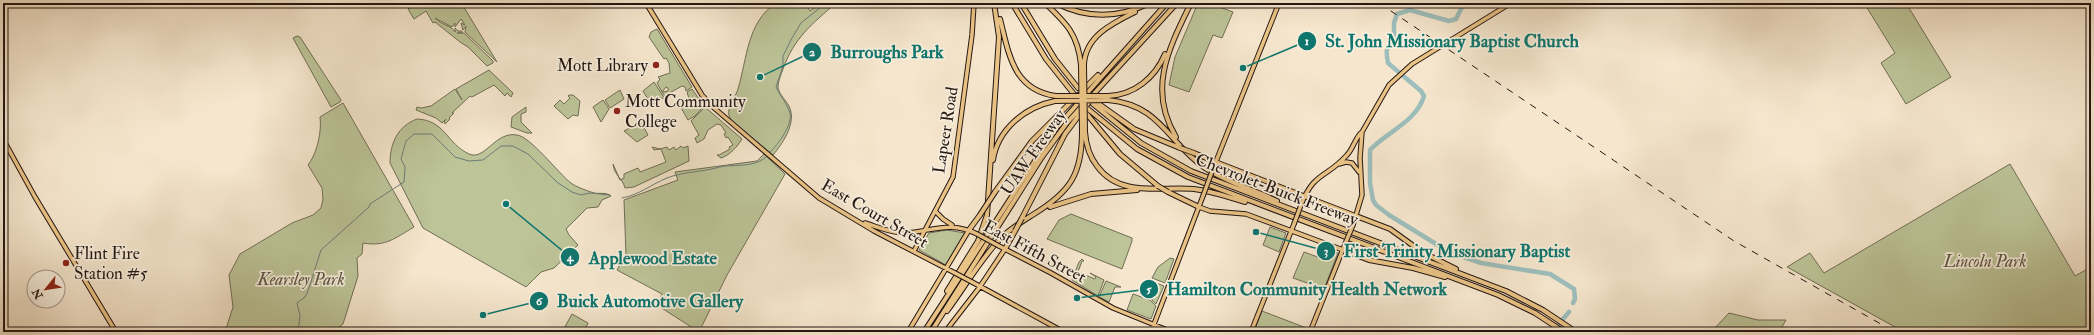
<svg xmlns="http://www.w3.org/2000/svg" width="2094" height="335" font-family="'IM FELL Double Pica',serif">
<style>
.green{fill:#bcc498;stroke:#706d55}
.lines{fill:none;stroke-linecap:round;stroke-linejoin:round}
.stream{stroke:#6c7b78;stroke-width:1}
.river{stroke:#9dbebc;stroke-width:4.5}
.major-casing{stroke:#231612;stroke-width:5.5}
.highway-casing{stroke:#231612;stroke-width:6}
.major{stroke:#eac386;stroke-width:3.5}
.highway{stroke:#eac386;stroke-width:4}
.rail{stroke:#231612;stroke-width:1;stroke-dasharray:7 7;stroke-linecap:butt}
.major-bridge-casing{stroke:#231612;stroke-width:5.5;stroke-linecap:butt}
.highway-bridge-casing{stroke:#231612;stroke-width:6;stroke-linecap:butt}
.major-bridge{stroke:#eac386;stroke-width:3.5}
.highway-bridge{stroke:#eac386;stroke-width:4}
.poi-dot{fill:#8f2418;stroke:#f8efde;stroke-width:1.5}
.labels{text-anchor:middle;stroke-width:3.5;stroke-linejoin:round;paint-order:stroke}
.poi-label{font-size:17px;fill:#231612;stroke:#f8efde;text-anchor:start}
.street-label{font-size:17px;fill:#231612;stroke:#f8efde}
.park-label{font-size:17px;font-style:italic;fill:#595341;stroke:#f8efde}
.leader{fill:none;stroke:#0f766e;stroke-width:1.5}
.callout-dot{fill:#0f766e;stroke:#f8efde;stroke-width:1.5}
.mark-label{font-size:12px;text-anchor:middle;font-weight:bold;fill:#fff}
.callout-label{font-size:18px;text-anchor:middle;font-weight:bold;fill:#0f766e;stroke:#f8efde;stroke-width:3.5;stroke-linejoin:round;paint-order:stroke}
</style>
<rect width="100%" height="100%" fill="#f5e6cd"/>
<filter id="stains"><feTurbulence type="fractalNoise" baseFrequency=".005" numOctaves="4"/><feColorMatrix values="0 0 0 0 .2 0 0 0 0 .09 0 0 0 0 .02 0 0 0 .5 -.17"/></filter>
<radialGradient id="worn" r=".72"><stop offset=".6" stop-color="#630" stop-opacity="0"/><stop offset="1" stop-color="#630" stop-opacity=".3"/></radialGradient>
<!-- green -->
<path class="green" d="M417 3H429L430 5V3H457L459 8 462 4 497 62 465 32 466 26 463 30 461 23 465 25 461 19 455 27V23L452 27 435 18C441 25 451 25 455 32V28L458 31H462V33H457H464L493 61V63L487 66 468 47 460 42 435 22 433 23 426 11 414 19 408 9Z
M776 3H805L810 11 820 3H836C812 24 794 38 783 69 781 75 778 81 778 87 779 94 784 98 787 103 799 119 784 142 773 155L732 121C723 111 735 99 738 89 747 59 747 22 776 3Z
M1198 3H1209L1233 12 1222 38 1213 35 1189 92 1169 85 1175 57Z
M1864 3H1906L1951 77 1906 104 1881 63 1895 53Z
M657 29 692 87 686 91 685 87 682 86 666 95V98L662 92 668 91V88L666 87 662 92 657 83 660 79 658 77 670 73 669 63 666 58 664 59 649 37 651 32Z
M297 36 300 37 341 100 340 102 331 107 293 38Z
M489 70 513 93 511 97 507 93 505 96 494 85 472 97 470 96 452 113H454L449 118 450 119 445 124 444 122 446 119 442 123 436 118 416 110 417 107 421 108 431 106 455 89 462 100 456 89Z
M654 82 665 99 662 98 653 104V107L643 91Z
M692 89 704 106 695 116 688 120 680 106 690 102 687 92Z
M620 90 624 99 610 108 605 100Z
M569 95H573L580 101 578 116 573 115 568 119 554 106 560 100 564 104 570 98 568 96Z
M603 100 609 109 601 122 593 107Z
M343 103 414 227C395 238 386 247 363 243L362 254 357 258 358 276 343 324 334 331 225 332 233 307 229 275 240 254 292 223 313 215 321 208 323 199 322 188 308 165C317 154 322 131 320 117Z
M526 107V112L521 114V122L532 133H527L511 127 512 117Z
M705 107 742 139C737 147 730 155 721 158L717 155H719L730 149 729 147 733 145 728 137 726 138 724 134 726 133 721 125 717 124 708 130 704 139 697 143 695 138 699 135 691 121Z
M417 119C445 120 447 144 469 154 485 161 495 131 517 135 531 137 558 173 571 183 576 187 588 191 594 193 600 194 606 192 611 196L602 200 598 207 587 208 566 229 569 235 578 245 554 268 541 272 526 287 423 228 390 163C390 143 398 126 417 119Z
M639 123 642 124 648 135 637 142 624 131Z
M681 146 683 148 688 146 689 161 634 187 625 188C623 179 614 175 613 164L620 180 624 178V174L638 168 640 172 666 162 661 149 654 150 652 147 660 149 667 147 669 150 674 147 676 150Z
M764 154 785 174 727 275 699 332 657 305 662 294 617 270 626 254 624 200 678 180 675 172 757 161Z
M2010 164 2075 276 2091 267V332H1904L1787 267 1810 253 1824 273Z
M1071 214 1132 238V241L1122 269 1047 239 1059 220Z
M1270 227 1286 233 1279 252 1263 245Z
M947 230 965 233 946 265 919 250 929 233Z
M1328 248 1338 253 1324 289 1293 278 1304 252 1323 259Z
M1170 258 1174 259 1165 283 1152 278 1158 267Z
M1082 259 1084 261H1082L1078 272 1095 279 1096 277 1090 273 1104 280 1098 296 1072 280 1079 262Z
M1106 281 1121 287H1115L1109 302 1099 297Z
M1151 281 1164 286 1156 304C1148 298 1148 290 1151 281Z
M1133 294 1150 300 1156 306 1151 319 1127 310Z
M1262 311 1309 329 1307 332H1254Z
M1729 313 1758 320H1786L1779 332H1711Z
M572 314 588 323 584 332H562Z"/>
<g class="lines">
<!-- stream -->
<path class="stream" d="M770 152C778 145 793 124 790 113 787 103 780 96 776 87L783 66V56L792 38 801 23 826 3
M622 198C639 195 652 184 667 178 682 172 700 172 716 168 732 163 753 169 766 157
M298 332 300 316 297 303 305 297 308 291 321 250 369 207 370 204 404 182 405 167 401 159 406 141 414 134H432L455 157 469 161 483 160 501 146H513L528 154 558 183 572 192 581 195 590 193 610 195"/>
<!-- river -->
<path class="river" d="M1464 3 1456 19 1449 21 1410 10 1397 14 1394 23V40C1385 47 1386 53 1388 63L1421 91 1424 96C1416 122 1388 131 1370 150V183L1373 200 1376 205 1389 215 1449 252 1481 263 1550 274 1574 289 1575 299 1573 303
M1552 332 1569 312"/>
<defs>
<path id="major" d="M646 3 702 95 713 107 819 198 874 231 955 273
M3 139 35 197 116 332
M1216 162 1356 216
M1215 164 1279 3
M1339 164 1346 162 1352 163 1359 172
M1301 205C1314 171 1327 178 1347 155 1353 149 1356 136 1362 132
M1199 207 1210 211 1246 214 1343 250
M935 211 943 219 952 225
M865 223C878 227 891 233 904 233 932 232 948 220 977 234
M1353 225 1362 195 1360 158 1362 132 1389 85 1412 64 1511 3
M999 246 1051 273 1113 308 1172 332
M914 251 953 177 972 35 974 3
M972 282 1064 332
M908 332 969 230
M945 332 979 288 1005 249
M1151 332 1203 196
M1251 332 1294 224
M1310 332 1345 244"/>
<path id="highway" d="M1012 3 1046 59 1073 93
M1021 3 1055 59 1078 88
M1045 3C1066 23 1078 34 1081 65
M1056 3C1087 19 1119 18 1150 3
M1000 19C1009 54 1013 90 1056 96
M1084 65C1085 36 1113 23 1135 12
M1083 90 1098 75
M1108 96C1134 95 1155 78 1165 54
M1091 97 1177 3
M1108 100C1161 105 1167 142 1205 168 1227 182 1254 190 1277 201
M1096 102 1134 129 1180 148
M1093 104 1141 143 1191 171 1506 291 1543 310 1576 332
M1088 109 1137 149 1188 177 1498 295 1535 313 1564 332
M1086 113 1120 154 1158 186
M1085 132C1086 145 1089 156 1097 166 1120 198 1161 186 1194 189 1212 191 1228 197 1245 202
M1176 137C1147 89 1169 48 1191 3
M1194 153 1216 162
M993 160C998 129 1025 107 1055 101
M995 192 1032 141 1078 95
M1168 192 1199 207
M1050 207 1091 194 1137 190
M1356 216 1390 229 1422 252 1456 269
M1022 218 1065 134 1092 98
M969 230 980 215
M1005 249 1015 231
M1343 250 1369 260 1413 268 1445 277
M947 291 978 241 987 215 999 37 994 3
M947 311C965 287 981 258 1002 237 1011 228 1023 221 1034 214 1070 192 1082 174 1082 132
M924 332 1057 127 1167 3
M931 332 1042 157 1066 124 1083 105"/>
</defs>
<!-- major casing -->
<use href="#major" class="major-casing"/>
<!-- highway casing -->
<use href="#highway" class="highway-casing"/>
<!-- major -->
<use href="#major" class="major"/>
<!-- highway -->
<use href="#highway" class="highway"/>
<!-- rail -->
<path class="rail" d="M1379 3 1734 241 1895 332"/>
<defs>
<path id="major-bridge" d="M1203 196 1214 166
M1294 224 1301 205
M977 234 999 246
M1345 244 1353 225
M955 273 972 282"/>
<path id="highway-bridge" d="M1081 65 1082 132
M1084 65 1085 132
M1056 96H1108
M1055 101 1108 100
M1180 148 1194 153
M1158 186 1168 192
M980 215 995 192
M1015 231 1022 218"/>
</defs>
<!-- major-bridge casing -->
<use href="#major-bridge" class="major-bridge-casing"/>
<!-- highway-bridge casing -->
<use href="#highway-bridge" class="highway-bridge-casing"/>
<!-- major-bridge -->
<use href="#major-bridge" class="major-bridge"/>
<!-- highway-bridge -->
<use href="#highway-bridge" class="highway-bridge"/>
</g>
<!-- markers -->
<g class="poi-dot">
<circle cx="656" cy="65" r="4"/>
<circle cx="617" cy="111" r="4"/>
<circle cx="66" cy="263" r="4"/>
</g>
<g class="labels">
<!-- poi labels -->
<g class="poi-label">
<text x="648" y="71" text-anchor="end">Mott Library</text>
<text x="625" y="107">Mott Community<tspan x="625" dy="20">College</tspan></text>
<text x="74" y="259">Flint Fire<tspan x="74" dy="20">Station #5</tspan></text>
</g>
<!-- street labels -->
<g class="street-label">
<text transform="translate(945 130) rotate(-81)" y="6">Lapeer Road</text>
<text transform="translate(1033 152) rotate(-55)" y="6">UAW Freeway</text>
<text transform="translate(1277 189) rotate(21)" y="6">Chevrolet-Buick Freeway</text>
<text transform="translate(875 213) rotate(30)" y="6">East Court Street</text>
<text transform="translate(1035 251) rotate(28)" y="6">East Fifth Street</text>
</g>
<!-- park labels -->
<g class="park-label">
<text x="1985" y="267">Lincoln Park</text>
<text x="301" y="285">Kearsley Park</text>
</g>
</g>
<!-- callouts -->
<path class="leader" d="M1243 68L1307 41M760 77L812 52M1256 232L1326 251M506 204L570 257M1077 298L1149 289M483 315L539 301"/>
<g class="callout-dot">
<circle cx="1243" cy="68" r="4"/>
<circle cx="760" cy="77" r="4"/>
<circle cx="1256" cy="232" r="4"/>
<circle cx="506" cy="204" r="4"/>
<circle cx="1077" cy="298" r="4"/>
<circle cx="483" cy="315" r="4"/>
<circle cx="1307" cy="41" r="10"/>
<circle cx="812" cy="52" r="10"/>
<circle cx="1326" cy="251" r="10"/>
<circle cx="570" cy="257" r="10"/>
<circle cx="1149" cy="289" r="10"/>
<circle cx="539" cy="301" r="10"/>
</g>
<g class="mark-label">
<text x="1307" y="45">1</text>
<text x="812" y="56">2</text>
<text x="1326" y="255">3</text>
<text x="570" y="261">4</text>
<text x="1149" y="293">5</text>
<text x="539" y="305">6</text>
</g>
<g class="callout-label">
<text x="1452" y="47">St. John Missionary Baptist Church</text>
<text x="887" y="58">Burroughs Park</text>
<text x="1457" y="257">First Trinity Missionary Baptist</text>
<text x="653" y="264">Applewood Estate</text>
<text x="1307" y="295">Hamilton Community Health Network</text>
<text x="650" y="307">Buick Automotive Gallery</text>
</g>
<!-- margin -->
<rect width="2094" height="335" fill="none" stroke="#f5e6cd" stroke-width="16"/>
<rect x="4" y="4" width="2086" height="327" fill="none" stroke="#231612" stroke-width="2"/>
<rect x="8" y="8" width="2078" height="319" fill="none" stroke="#231612"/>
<!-- north arrow -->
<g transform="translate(46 289) rotate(240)"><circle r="19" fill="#f8efde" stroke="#a3988c"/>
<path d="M0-3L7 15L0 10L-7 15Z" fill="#8f2418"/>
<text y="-6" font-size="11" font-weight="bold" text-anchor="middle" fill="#231612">N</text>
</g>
<rect width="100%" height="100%" filter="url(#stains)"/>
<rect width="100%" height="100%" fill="url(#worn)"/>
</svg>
